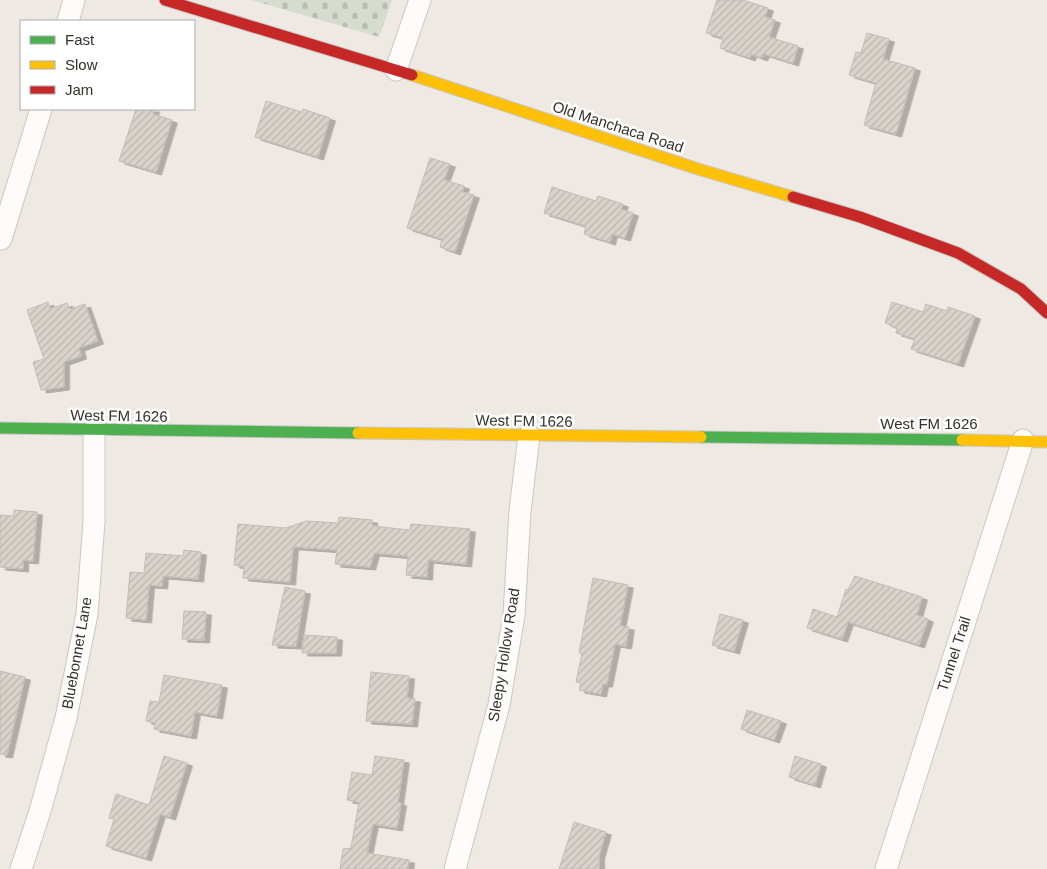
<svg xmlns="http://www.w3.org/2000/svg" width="1047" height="869" font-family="Arial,sans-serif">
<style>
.cemetery{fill:url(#cemetery-stones)}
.building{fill:url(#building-hatch);stroke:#c0bcb8;filter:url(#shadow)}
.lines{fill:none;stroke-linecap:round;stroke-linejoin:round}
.street-casing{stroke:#cbc6c2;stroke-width:23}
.fast-casing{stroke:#cbc6c2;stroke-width:13}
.slow-casing{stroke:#cbc6c2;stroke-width:13}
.jam-casing{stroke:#cbc6c2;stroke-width:13}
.street{stroke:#fdfcfb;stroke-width:21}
.fast{stroke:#4caf50;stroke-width:11}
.slow{stroke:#ffc107;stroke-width:11}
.jam{stroke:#c62828;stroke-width:11}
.labels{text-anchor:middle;stroke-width:5;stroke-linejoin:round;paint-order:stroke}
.street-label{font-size:15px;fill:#34302c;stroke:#fff}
</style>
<defs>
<pattern id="cemetery-stones" width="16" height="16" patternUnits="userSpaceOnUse" patternTransform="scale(1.25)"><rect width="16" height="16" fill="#d6dccf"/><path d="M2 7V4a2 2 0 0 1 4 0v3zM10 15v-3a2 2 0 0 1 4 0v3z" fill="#b8bdb2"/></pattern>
<pattern id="building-hatch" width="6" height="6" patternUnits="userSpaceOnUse" patternTransform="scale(1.25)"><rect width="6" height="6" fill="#d9d3cb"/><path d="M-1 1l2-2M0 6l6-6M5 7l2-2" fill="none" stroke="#bbb5ae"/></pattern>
<filter id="shadow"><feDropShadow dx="5.5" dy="3" stdDeviation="0" flood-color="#0004"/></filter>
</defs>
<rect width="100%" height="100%" fill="#efe9e4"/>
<!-- cemetery -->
<path class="cemetery" d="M251 0H392L379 37Z"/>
<!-- building -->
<path class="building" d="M717 0H743L768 8 765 17 775 20 769 37 798 46 793 63 764 54 762 58 751 54 750 58 720 48 723 38 706 33Z
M867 33 889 39 883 59 915 68 896 134 864 125 876 83 849 75 856 52 861 53Z
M266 101 302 112 303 109 330 118 318 157 255 137Z
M136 109H154L153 114 172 120 156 172 119 161Z
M430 158 450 164 444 180 464 186 462 192 474 195 455 252 440 247 442 239 407 228Z
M552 187 596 201 598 196 623 204 621 209 633 213 625 238 612 234 610 242 584 234 586 226 544 213Z
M48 302 50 309 67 303 70 309 85 304 98 341 79 348 81 356 64 362V387L41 390 33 362 44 359 27 310Z
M892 302 923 312 926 304 947 311 948 307 975 316 958 364 911 349 915 339 896 333 897 328 885 323Z
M14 510 37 512 33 561 23 560V569L0 567V515L14 516Z
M339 517 372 520V526L410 530 411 524 470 529 466 564 428 560 427 577 406 575 408 556 374 553 370 567 335 564 337 550 296 547H293L290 582 243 578 244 566 234 565 238 524 286 528 306 521 338 523Z
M184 550 201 552 198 579 163 576 162 586 149 585 146 620 126 618 130 572 144 573 146 553 183 556Z
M855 576 922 597 917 615 928 619 919 645 848 622 842 639 807 628 813 609 837 617 846 589 848 590Z
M593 578 628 585 620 626 629 627 626 646 615 644 607 684H603L601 694 579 690 581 683 576 682 582 653H579Z
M285 587 305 591 296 646 272 645Z
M184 611 206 612 204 640 182 639Z
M720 614 743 620 734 651 712 645Z
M304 635 337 637 336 653H302Z
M0 671 25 677 7 755 0 754Z
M371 672 409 676 407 698 415 699 412 724 366 721Z
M164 675 222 685 217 716 195 712 191 736 154 729 155 723 146 721 150 701 159 702Z
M747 710 781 721 774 740 741 729Z
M164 756 187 763 170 817 160 814 146 858 106 846 114 819 109 818 116 794 149 805Z
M375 756 404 760 398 802 401 803 397 828 373 824 367 853 409 860 408 869H340L343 849 351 848 359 802 347 800 352 772 372 775Z
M795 756 821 764 815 785 789 777Z
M574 822 606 832 599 856V869H559Z"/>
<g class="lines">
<defs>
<path id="street" d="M68 21 74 0
M396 70 420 0
M1 239 41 109
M21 869 40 811 66 718 87 614 94 521V431
M455 869 499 705 514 615 520 511 529 436
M886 869 1023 440"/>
<path id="fast" d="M0 428 358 433
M701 437 962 440"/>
<path id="slow" d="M412 75 698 169 793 197
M358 433 701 437
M962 440 1047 442"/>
<path id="jam" d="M165 0 412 75
M793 197 860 217 958 253 1021 289 1047 313"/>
</defs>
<!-- street casing -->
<use href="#street" class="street-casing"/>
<!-- fast casing -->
<use href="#fast" class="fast-casing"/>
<!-- slow casing -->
<use href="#slow" class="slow-casing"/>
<!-- jam casing -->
<use href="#jam" class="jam-casing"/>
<!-- street -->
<use href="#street" class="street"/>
<!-- fast -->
<use href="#fast" class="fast"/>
<!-- slow -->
<use href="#slow" class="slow"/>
<!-- jam -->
<use href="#jam" class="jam"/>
</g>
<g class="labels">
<!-- street labels -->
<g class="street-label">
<text transform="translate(618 127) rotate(18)" y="5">Old Manchaca Road</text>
<text transform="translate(119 416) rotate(1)" y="5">West FM 1626</text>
<text transform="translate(524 421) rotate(1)" y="5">West FM 1626</text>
<text x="929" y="429">West FM 1626</text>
<text transform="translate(77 653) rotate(-80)" y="5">Bluebonnet Lane</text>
<text transform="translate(954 654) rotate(-72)" y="5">Tunnel Trail</text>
<text transform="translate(504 655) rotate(-81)" y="5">Sleepy Hollow Road</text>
</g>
</g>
<!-- legend -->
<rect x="20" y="20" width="175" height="90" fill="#ffffff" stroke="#aeacab"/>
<rect x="30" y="36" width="25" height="8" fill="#4caf50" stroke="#aeacab"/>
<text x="65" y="45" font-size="15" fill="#34302c">Fast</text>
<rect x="30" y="61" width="25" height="8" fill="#ffc107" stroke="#aeacab"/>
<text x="65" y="70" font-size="15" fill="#34302c">Slow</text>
<rect x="30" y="86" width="25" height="8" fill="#c62828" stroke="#aeacab"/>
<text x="65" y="95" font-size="15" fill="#34302c">Jam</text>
</svg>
